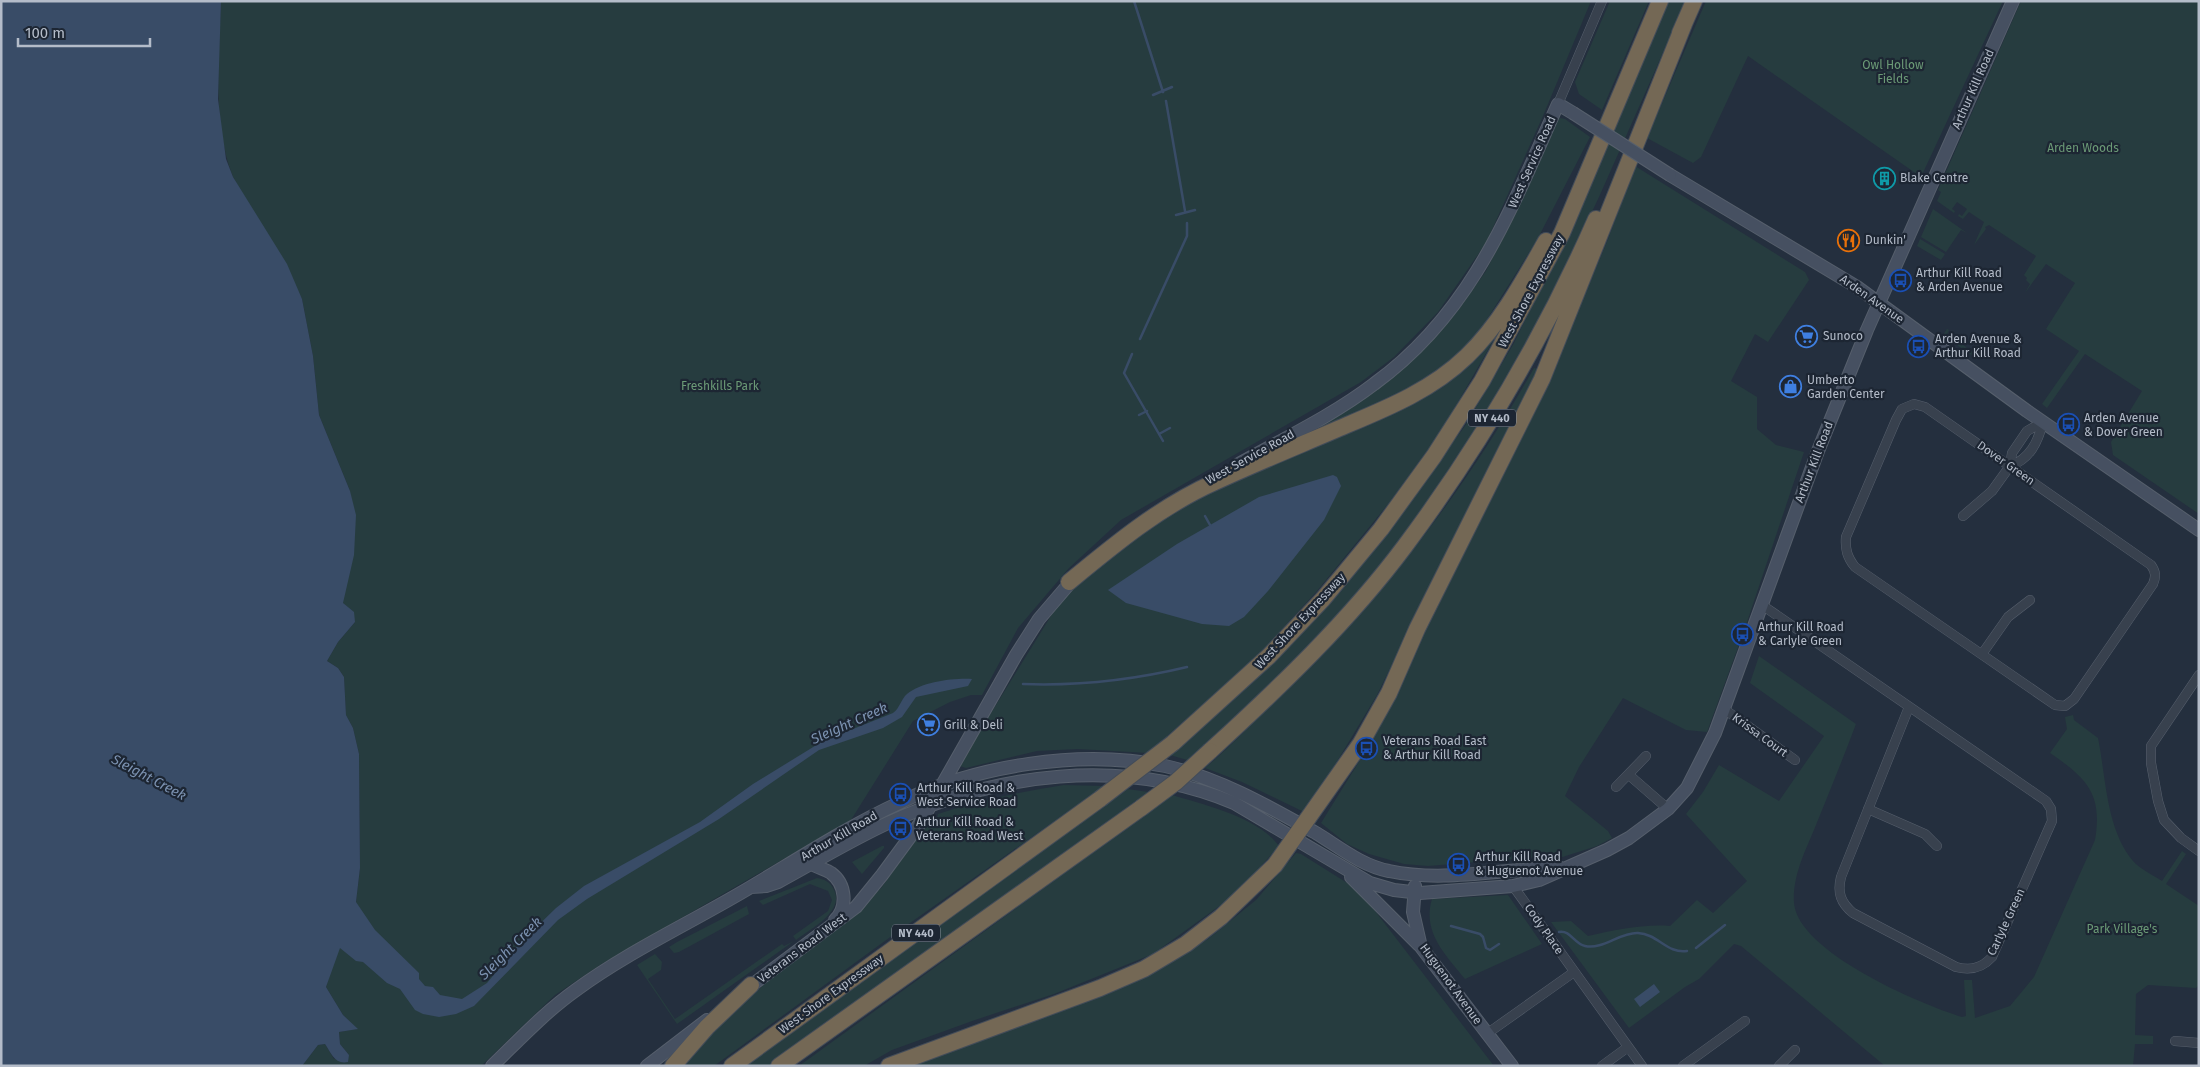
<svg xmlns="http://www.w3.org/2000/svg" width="2200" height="1067" font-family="'Fira Sans',sans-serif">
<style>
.green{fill:#263c3f}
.water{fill:#394c67}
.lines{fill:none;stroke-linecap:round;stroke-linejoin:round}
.stream{stroke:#394c67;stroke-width:2.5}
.street-casing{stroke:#565f6c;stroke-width:10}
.secondary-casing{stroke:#565f6c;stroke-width:14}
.highway-casing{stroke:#434c59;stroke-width:18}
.street{stroke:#38414e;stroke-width:9}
.secondary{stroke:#465061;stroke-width:12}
.highway{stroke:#746855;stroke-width:16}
.secondary-bridge-casing{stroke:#565f6c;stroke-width:14;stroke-linecap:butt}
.highway-bridge-casing{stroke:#434c59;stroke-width:18;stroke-linecap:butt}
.secondary-bridge{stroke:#465061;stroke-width:12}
.highway-bridge{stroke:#746855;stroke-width:16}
.labels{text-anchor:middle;stroke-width:4.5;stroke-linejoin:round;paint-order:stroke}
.shield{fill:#1d2633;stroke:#878f9c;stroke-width:1}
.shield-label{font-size:11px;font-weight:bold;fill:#b4bcc9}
.park-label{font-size:12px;fill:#6b9a76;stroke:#1d2633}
.street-label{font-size:12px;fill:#b4bcc9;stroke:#1d2633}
.poi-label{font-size:12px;fill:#b4bcc9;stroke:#1d2633;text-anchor:start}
.water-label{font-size:14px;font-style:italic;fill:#7c92b1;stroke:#1d2633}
</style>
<rect width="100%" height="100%" fill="#242f3e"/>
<!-- green -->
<path class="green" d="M221 1H1591L1543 116 1486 243 1438 312 1394 357 1361 382 1121 520 1069 568 1018 628 982 695H971L950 702 913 721 851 820 600 965 555 995 481 1066H302L318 1045 325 1044 334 1059 349 1055 340 1044 339 1032 357 1029 343 1015 326 987 346 922 356 902 360 868 359 754 353 728 346 715 344 677 338 668 327 661 338 642 355 622 343 603 350 491 319 415 313 356 302 299 233 177C212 122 219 60 221 1Z
M1610 1H1649L1602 110 1579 94 1575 82Z
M1667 1H1686L1599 197 1525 352 1421 516 1352 601 1284 675 1187 760 1170 755 1275 661 1343 589 1465 426 1514 343 1550 269Z
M1706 1H2003L1921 177 1748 56 1701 157 1693 163 1647 138Z
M2021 1H2199V514L2113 455 2111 442 2142 391 2085 354 2047 408 2042 404 2079 351 2046 329 2075 283 2046 264 2025 293 2030 284 2026 280 2027 278 2024 275 2036 256 1989 225 1985 227 1986 229 1974 245 1984 222 1969 212 1963 219 1958 216 1959 214 1962 216 1967 209 1957 202 1952 209 1955 211 1954 213 1937 201 1941 192 1938 190Z
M1560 118 1565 119 1590 137 1537 240 1479 332 1453 363 1423 385 1288 445 1409 361 1456 313 1486 271 1512 219 1555 122Z
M1635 166 1805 272 1809 280 1768 342 1755 334 1731 381 1757 397V429L1776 445 1804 452 1744 631 1707 732 1686 730 1623 698 1579 767 1565 796 1608 831 1612 838 1597 846 1553 860 1552 856 1428 866 1404 864 1369 854 1347 844 1321 823 1370 744 1367 741 1570 330 1608 239Z
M1933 209 1967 233 1961 230 1946 252 1921 237Z
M1920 239 1945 254 1941 260 1917 246Z
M1500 329 1442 430 1389 503 1317 591 1255 659 1148 753 1078 749 1037 751 966 768 960 766 978 734 1062 598 1129 540 1189 502 1352 426Z
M1947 329 1949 330 1947 334 1979 356 1977 359 1943 335Z
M1534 368 1538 369 1377 695 1306 813 1242 782 1205 768C1224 752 1242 734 1260 716 1371 612 1459 501 1534 368Z
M1759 656 1856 724C1844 756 1831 788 1818 820 1808 846 1792 874 1794 903 1798 952 1920 1004 1962 1017L1966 1016 1964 980H1972L1975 1018 2010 1006 2034 977 2095 840C2103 793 2086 778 2050 753L2067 729 2065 717 2073 715 2074 720 2098 738C2106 777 2106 829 2133 861 2140 869 2153 875 2162 881L2182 851 2186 854 2166 884 2199 906V985L2196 988 2148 985 2136 994 2135 1035 2153 1036V1044H2135L2133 1066H1885L1741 946 1734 944 1699 979 1685 987 1629 1028 1551 922 1571 921 1588 936C1616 930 1642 924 1670 926L1697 900 1713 913 1747 881 1686 814 1703 792 1719 765 1779 801 1824 736 1750 683Z
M1064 785 1104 786 893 935 714 1066H680L712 1030 766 983 839 928 881 888 930 821 937 818 938 814C979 800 1021 792 1064 785Z
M1128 789 1148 792 771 1066H742Z
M1172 795C1205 805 1258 817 1279 846L1236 894 1153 954 1054 994 975 1020 892 1050 864 1066H799Z
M882 846H884V848L862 874 852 862Z
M1296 853 1301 854 1352 886 1369 903 1494 1066H901L1161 968 1208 939 1256 900Z
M817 878C824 879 830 882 833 888 847 911 810 929 796 940L793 936 828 911 832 900 828 891 810 884 763 905 759 901Z
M1508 895 1542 944 1465 979C1445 954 1422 932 1432 899Z
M747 906 749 914 679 952 674 953 669 947 677 942Z
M794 941 677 1024 637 965 655 954 662 962 661 970 648 979 675 1019 782 944 784 946Z"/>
<!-- water -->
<path class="water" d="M1 1H221L218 99 226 159 233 177 287 264 302 299 313 356 319 415 350 491 356 515 354 555 343 603 354 612 355 622 338 642 327 661 338 668 344 677 346 715 353 728 359 754 360 868 356 902 375 930 419 973V979L425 986 433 987 440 995 462 999 487 983 519 944 556 908 584 886 700 822 753 784 823 741 893 713C900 708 901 699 907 694 922 682 952 678 972 679L968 686 916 697 902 717 883 728 819 750 719 819 587 899 558 920 474 1006 456 1014 439 1017 423 1014 415 1010 400 989 387 983 363 962 356 961 340 948 326 987 343 1015 358 1029 339 1032 340 1044 349 1055 348 1062C335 1065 331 1053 325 1044L318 1045 302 1066H1Z
M1333 475 1337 477 1341 486 1324 520 1268 591 1244 617 1229 626 1202 624 1126 603 1108 590 1177 544 1259 497Z
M1654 984 1660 992 1640 1007 1634 999Z"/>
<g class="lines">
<!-- stream -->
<path class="stream" d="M1134 1 1163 92
M1153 95 1172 87
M1166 101 1185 211
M1176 215 1195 210
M1140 339 1187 236V223
M1132 354 1124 373 1163 441
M1139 415 1147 411
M1159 434 1170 428
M1205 516 1210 525
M1023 684C1078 686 1133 680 1187 667
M1451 926 1480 934 1483 937 1486 948 1490 950 1499 944
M1559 932C1571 930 1574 944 1585 946 1603 950 1620 932 1638 933 1658 934 1667 954 1687 951
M1696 948 1725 925"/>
<defs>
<path id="street" d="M1558 104 1602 1
M1914 404 1925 407 2151 565C2156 572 2156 577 2153 584L2074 699 2065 706 2055 705 1855 567C1847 557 1845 549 1846 537L1896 420 1902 409Z
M2010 466C2030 459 2038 442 2043 422
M1963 516 1992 491 2010 466 2012 453 2027 431 2043 422
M1762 605 2046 801 2051 809 2052 821 1992 957C1982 968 1971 971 1956 967L1853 913C1841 903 1837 893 1841 877L1909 707
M1982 654 2008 617 2030 600
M2199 675 2151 746V763L2158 801 2164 820 2181 838 2199 851
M1724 709 1795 760
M1629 775 1668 809
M1616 787 1646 756
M1868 809 1925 834 1937 846
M1513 886 1642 1066
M1488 1033 1574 972
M2175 1041 2199 1043
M1602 1066 1628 1047
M1683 1066 1745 1021
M1779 1066 1795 1050"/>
<path id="secondary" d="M1670 175 1857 287 2027 411 2199 530
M1237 465C1283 439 1332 416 1374 384 1473 312 1510 211 1558 104L1573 113
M812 864C818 868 825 869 831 873 846 884 848 907 835 920
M1351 877 1419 945
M1415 886 1413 912 1421 947 1512 1066
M751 887 766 886 778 882C815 862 851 840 888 823 996 773 1122 756 1234 803L1370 883 1394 890 1420 893 1513 886 1539 880 1607 850 1629 838 1668 809 1687 788 1715 733 1818 451 1867 330 2013 1
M744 991 856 907 882 875 921 822 1016 655 1039 619 1075 577
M492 1066C519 1040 545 1012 576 990 628 952 688 924 744 891 795 861 845 828 899 803 976 765 1080 749 1165 766 1219 778 1268 806 1316 833 1339 847 1362 866 1389 871 1445 883 1504 868 1561 868
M647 1066 707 1020"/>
<path id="highway" d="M1680 33 1694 1
M1069 582C1115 544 1161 506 1215 482 1258 462 1303 444 1347 425 1390 407 1433 389 1467 356 1500 324 1524 280 1546 241
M1173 743 1269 656 1323 599 1381 529 1434 456 1482 381 1562 233 1660 1
M1210 751C1279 688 1349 621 1405 546 1481 444 1545 335 1596 219
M673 1066 707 1027 751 985
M732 1066 1100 799
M779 1066 1141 808
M889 1066 1100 988 1144 969 1186 944 1221 917 1275 865 1361 743 1389 693 1417 629 1542 379 1684 24"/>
</defs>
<!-- street casing -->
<use href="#street" class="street-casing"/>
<!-- secondary casing -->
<use href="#secondary" class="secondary-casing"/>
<!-- highway casing -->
<use href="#highway" class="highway-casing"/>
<!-- street -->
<use href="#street" class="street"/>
<!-- secondary -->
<use href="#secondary" class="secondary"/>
<!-- highway -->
<use href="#highway" class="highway"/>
<defs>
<path id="secondary-bridge" d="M1573 113 1670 175"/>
<path id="highway-bridge" d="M1100 799 1173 743
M1141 808 1176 782 1210 751"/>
</defs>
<!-- secondary-bridge casing -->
<use href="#secondary-bridge" class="secondary-bridge-casing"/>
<!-- highway-bridge casing -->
<use href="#highway-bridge" class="highway-bridge-casing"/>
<!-- secondary-bridge -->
<use href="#secondary-bridge" class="secondary-bridge"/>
<!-- highway-bridge -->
<use href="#highway-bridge" class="highway-bridge"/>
</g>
<!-- icons -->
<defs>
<symbol id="building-ring" viewBox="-11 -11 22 22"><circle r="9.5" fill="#1d2633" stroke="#0f9aa8" stroke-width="1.5"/><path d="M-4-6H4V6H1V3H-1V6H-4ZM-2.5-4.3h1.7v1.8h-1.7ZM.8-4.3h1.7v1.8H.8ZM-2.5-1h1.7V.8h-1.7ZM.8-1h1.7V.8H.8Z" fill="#0f9aa8"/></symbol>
<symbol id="restaurant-ring" viewBox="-11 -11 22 22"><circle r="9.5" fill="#1d2633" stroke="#e8710a" stroke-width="1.5"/><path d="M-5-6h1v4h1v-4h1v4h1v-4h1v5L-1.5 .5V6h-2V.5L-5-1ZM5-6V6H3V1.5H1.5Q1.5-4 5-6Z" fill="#e8710a"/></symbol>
<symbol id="bus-ring" viewBox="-11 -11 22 22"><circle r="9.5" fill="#1d2633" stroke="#1a4fb4" stroke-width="1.5"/><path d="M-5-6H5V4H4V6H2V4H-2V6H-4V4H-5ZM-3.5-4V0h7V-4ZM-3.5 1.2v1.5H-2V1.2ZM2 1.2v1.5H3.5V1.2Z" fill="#1a4fb4"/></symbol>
<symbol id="supermarket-ring" viewBox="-11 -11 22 22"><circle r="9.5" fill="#1d2633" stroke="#3f7fe0" stroke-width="1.5"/><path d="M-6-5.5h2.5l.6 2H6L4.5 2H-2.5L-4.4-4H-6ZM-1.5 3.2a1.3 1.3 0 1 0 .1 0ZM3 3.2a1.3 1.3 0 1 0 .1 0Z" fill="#3f7fe0"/></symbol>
<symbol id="shop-ring" viewBox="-11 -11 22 22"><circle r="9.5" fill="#1d2633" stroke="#3f7fe0" stroke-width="1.5"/><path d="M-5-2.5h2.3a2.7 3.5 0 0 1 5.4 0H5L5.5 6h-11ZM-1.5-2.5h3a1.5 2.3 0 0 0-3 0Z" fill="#3f7fe0"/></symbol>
</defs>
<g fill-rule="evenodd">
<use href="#building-ring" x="1872" y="166" width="25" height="25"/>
<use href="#restaurant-ring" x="1836" y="228" width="25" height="25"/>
<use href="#bus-ring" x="1888" y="268" width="25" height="25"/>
<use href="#supermarket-ring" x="1794" y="324" width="25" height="25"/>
<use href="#bus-ring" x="1906" y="334" width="25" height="25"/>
<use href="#shop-ring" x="1778" y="374" width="25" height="25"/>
<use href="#bus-ring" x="2056" y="412" width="25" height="25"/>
<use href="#bus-ring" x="1730" y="622" width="25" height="25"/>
<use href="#supermarket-ring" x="916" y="712" width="25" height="25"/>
<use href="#bus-ring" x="1354" y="736" width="25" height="25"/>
<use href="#bus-ring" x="888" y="782" width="25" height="25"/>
<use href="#bus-ring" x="888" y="816" width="25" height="25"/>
<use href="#bus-ring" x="1446" y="852" width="25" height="25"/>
</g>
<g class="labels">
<!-- shield labels -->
<g class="shield">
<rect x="1468" y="409.5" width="48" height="17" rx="4"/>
<rect x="892" y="924.5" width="48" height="17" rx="4"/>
</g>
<g class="shield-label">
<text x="1492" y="422">NY 440</text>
<text x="916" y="937">NY 440</text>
</g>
<!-- park labels -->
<g class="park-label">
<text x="1893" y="69">Owl Hollow<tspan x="1893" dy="14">Fields</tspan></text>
<text x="2083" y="152">Arden Woods</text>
<text x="720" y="390">Freshkills Park</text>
<text x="2122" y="933">Park Village's</text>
</g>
<!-- street labels -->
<g class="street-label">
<text transform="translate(1973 89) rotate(-66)" y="4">Arthur Kill Road</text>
<text transform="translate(1532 162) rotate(-66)" y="4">West Service Road</text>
<text transform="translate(1531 291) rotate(-62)" y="4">West Shore Expressway</text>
<text transform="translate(1872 299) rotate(35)" y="4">Arden Avenue</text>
<text transform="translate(1250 457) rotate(-29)" y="4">West Service Road</text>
<text transform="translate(1814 462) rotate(-69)" y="4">Arthur Kill Road</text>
<text transform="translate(2006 463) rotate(35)" y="4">Dover Green</text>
<text transform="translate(1300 621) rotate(-47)" y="4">West Shore Expressway</text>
<text transform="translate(1760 735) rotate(36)" y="4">Krissa Court</text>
<text transform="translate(839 836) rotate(-30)" y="4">Arthur Kill Road</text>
<text transform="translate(2006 922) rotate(-65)" y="4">Carlyle Green</text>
<text transform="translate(1544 929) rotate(55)" y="4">Cody Place</text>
<text transform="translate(802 948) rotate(-37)" y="4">Veterans Road West</text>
<text transform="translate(1451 984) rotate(54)" y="4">Huguenot Avenue</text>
<text transform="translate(831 994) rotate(-36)" y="4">West Shore Expressway</text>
</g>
<!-- poi labels -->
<g class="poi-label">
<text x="1900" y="182">Blake Centre</text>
<text x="1865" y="244">Dunkin'</text>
<text x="1916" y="277">Arthur Kill Road<tspan x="1916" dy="14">&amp; Arden Avenue</tspan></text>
<text x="1823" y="340">Sunoco</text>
<text x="1935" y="343">Arden Avenue &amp;<tspan x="1935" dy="14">Arthur Kill Road</tspan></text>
<text x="1807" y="384">Umberto<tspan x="1807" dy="14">Garden Center</tspan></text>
<text x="2084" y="422">Arden Avenue<tspan x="2084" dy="14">&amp; Dover Green</tspan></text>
<text x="1758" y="631">Arthur Kill Road<tspan x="1758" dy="14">&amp; Carlyle Green</tspan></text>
<text x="944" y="729">Grill &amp; Deli</text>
<text x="1383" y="745">Veterans Road East<tspan x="1383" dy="14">&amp; Arthur Kill Road</tspan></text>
<text x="917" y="792">Arthur Kill Road &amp;<tspan x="917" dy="14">West Service Road</tspan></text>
<text x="916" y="826">Arthur Kill Road &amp;<tspan x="916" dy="14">Veterans Road West</tspan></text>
<text x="1475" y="861">Arthur Kill Road<tspan x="1475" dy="14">&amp; Huguenot Avenue</tspan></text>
</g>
<!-- water labels -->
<g class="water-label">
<text transform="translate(849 723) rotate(-24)" y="5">Sleight Creek</text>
<text transform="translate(149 777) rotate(28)" y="5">Sleight Creek</text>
<text transform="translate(510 948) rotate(-45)" y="5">Sleight Creek</text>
</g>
</g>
<!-- border -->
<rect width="2200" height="1067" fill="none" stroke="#b4bcc9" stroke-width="5"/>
<!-- scale -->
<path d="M18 38v8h132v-8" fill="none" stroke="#b4bcc9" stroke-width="2.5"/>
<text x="25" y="38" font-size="15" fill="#b4bcc9" stroke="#1d2633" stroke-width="4" paint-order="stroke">100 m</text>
</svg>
